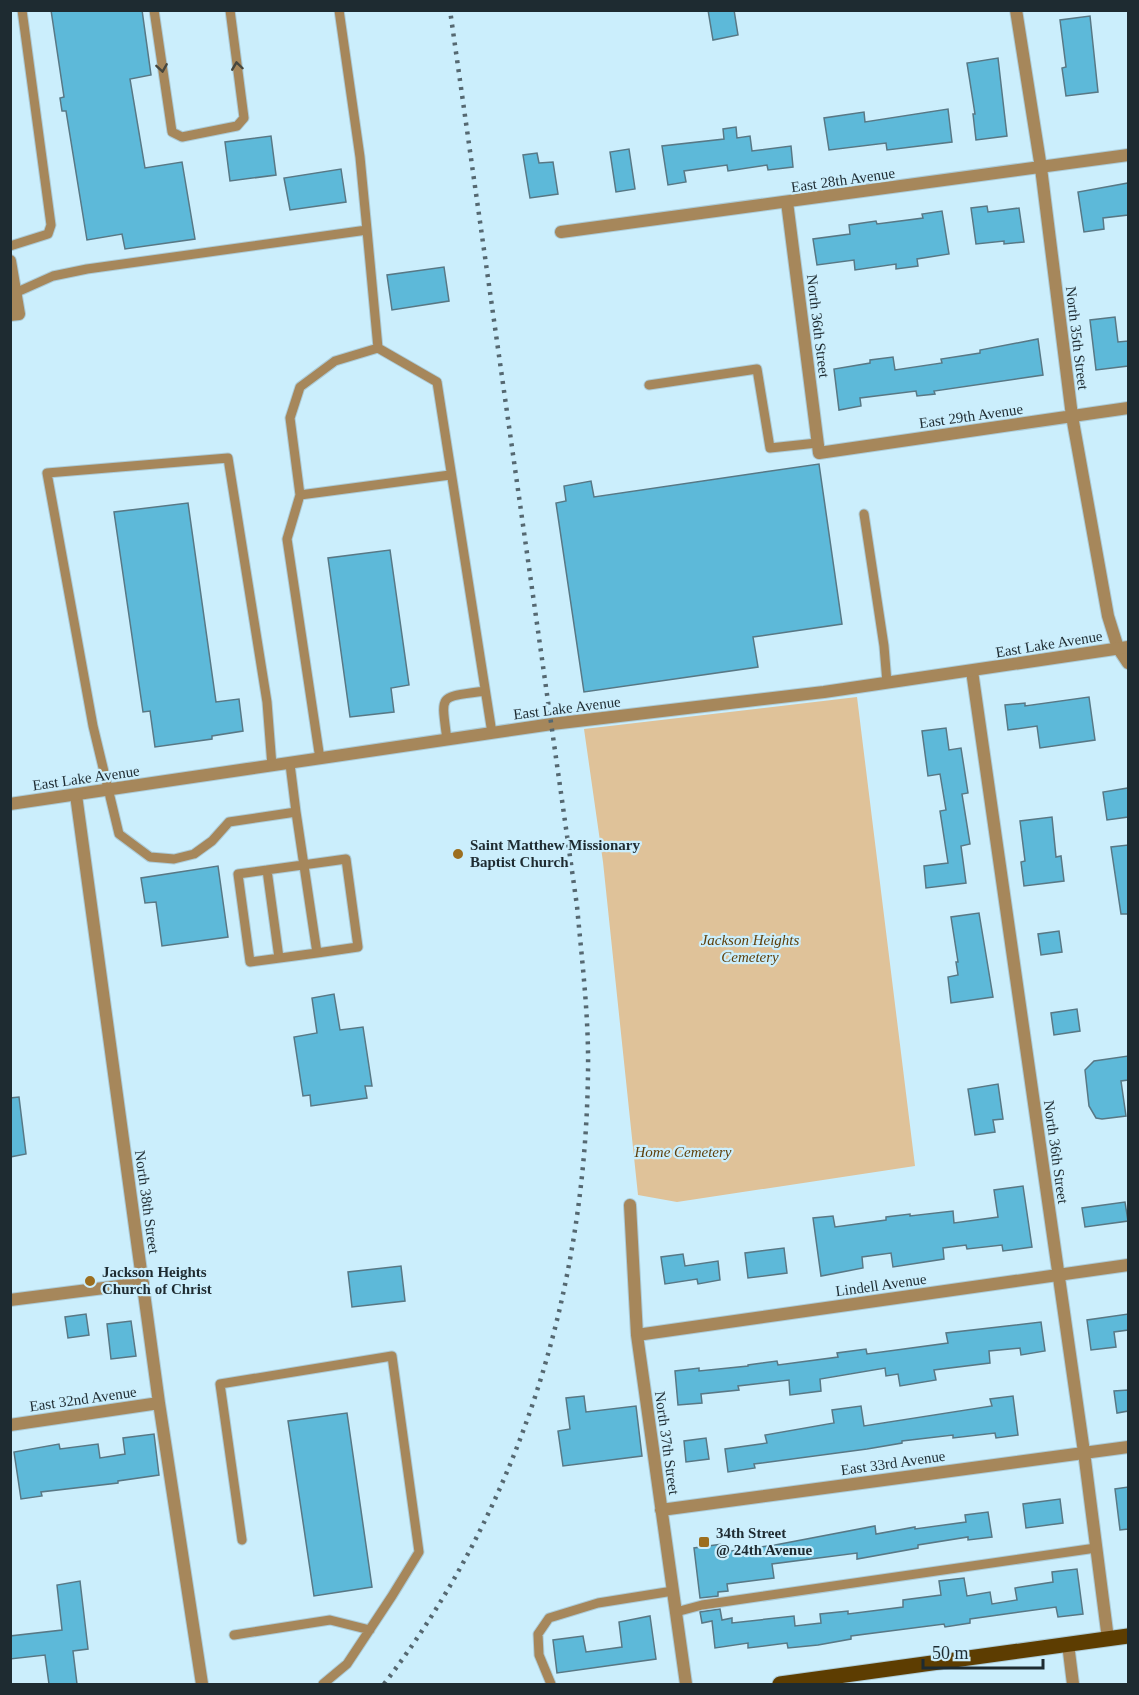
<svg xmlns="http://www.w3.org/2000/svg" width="1139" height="1695" font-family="Georgia,serif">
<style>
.green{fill:#dfc299}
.building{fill:#5db9d9;stroke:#587885;stroke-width:1.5}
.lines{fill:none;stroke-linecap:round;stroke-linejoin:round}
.service-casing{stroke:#accbd7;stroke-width:11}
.minor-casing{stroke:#accbd7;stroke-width:14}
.tertiary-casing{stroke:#accbd7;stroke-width:14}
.primary-casing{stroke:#accbd7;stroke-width:17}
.service{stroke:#a6875b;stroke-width:9}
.minor{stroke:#a6875b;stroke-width:12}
.tertiary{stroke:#a6875b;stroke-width:12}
.primary{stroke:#5d3d01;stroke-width:15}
.rail{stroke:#556871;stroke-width:4.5;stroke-dasharray:3 6;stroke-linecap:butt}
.oneway{stroke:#47473e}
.poi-dot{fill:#9c6e1f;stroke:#cbeefc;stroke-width:2}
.labels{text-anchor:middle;stroke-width:4.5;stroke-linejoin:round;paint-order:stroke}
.street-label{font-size:15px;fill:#1e2b31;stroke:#cbeefc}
.poi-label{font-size:15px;font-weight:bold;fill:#1e2b31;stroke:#cbeefc;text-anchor:start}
.park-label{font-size:15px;font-style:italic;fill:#5e3f0a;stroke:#cbeefc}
</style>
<rect width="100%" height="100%" fill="#cbeefc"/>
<!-- green -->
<path class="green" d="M857 697 915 1166 677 1202 638 1195 603 862 584 729Z"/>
<!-- building -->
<path class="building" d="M51 10H142L151 75 130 79 145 168 182 162 195 239 125 249 122 234 87 240 66 111H62L60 98 64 97Z
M708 10H734L738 35 713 40Z
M1090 16 1098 92 1066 96 1062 68 1066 67 1060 20Z
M998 58 1007 136 976 140 973 114H975L967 63Z
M948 109 952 142 887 150 886 143 829 150 824 118 864 112 865 122Z
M736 127 737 138 750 136 752 151 791 146 793 167 768 170 767 165 728 171 727 165 684 171 686 182 668 185 662 146 724 139 723 129Z
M271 136 276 175 230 181 225 142Z
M629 149 635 189 616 192 610 152Z
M537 153 539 163 553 162 558 194 530 198 523 155Z
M341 169 346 202 290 210 284 178Z
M1128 183V215L1103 218 1104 229 1084 232 1078 192Z
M987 206 988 212 1019 208 1024 242 1004 244V241L976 244 971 208Z
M942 211 949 254 917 259 918 266 896 269V264L855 270 854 260 817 265 813 239 850 234 849 225 876 221 877 224 923 218 922 214Z
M444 267 449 301 392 310 387 275Z
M1115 317 1118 342 1128 341V366L1096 370 1090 320Z
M1038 339 1043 375 934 391 935 394 917 396 916 391 860 398 861 406 839 410 834 369 870 363V360L893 357 895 370 942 363 941 359 980 353V350Z
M819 464 842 624 753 637 758 667 584 692 556 503 566 501 564 486 591 481 594 497Z
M188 503 216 702 239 699 243 731 212 736V739L155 747 150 711 143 712 114 512Z
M390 550 409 685 391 688 394 712 350 717 328 558Z
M1089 697 1095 740 1040 748 1037 726 1008 730 1005 705 1025 703V706Z
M946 728 949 750 961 748 968 793 962 794 970 844 961 846 966 883 926 888 924 866 948 863 940 811 946 810 940 774 928 776 922 731Z
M1128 788V817L1107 820 1103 792Z
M1052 817 1056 857 1061 856 1064 881 1024 886 1021 862 1025 861 1020 821Z
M1128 845V914H1121L1111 847Z
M218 866 228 937 162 946 156 902 145 903 141 878Z
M979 913 993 997 951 1003 948 977 958 975 956 962H958L951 917Z
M1059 931 1062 952 1041 955 1038 934Z
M334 994 340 1030 363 1027 372 1086H365L367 1098 311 1106 310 1095 303 1096 294 1037 317 1033 312 998Z
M1077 1009 1080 1031 1054 1035 1051 1013Z
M1128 1056V1080L1121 1081 1126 1116 1102 1119 1096 1118 1089 1106 1085 1070 1094 1061Z
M998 1084 1003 1119 993 1120 995 1132 975 1135 968 1089Z
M19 1097 26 1154 10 1157V1098Z
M1023 1186 1032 1247 1003 1251 1002 1245 967 1249 966 1245 943 1248 944 1259 893 1267 891 1253 862 1257 863 1268 821 1276 813 1218 833 1216 835 1227 886 1220V1217L910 1214V1216L953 1211 954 1223 998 1217 994 1190Z
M1125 1202 1128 1221 1085 1227 1082 1208Z
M784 1248 787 1273 748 1278 745 1253Z
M683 1254 685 1266 718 1261 720 1280 698 1284 697 1279 665 1284 661 1257Z
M401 1266 405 1301 352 1307 348 1272Z
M86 1314 89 1335 68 1338 65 1317Z
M1128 1314V1330L1114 1332 1116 1347 1091 1350 1087 1320Z
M131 1321 136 1356 111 1359 107 1324Z
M1041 1322 1045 1351 1021 1355 1020 1348 989 1351 990 1363 934 1370 936 1380 900 1386 898 1374 886 1376 885 1368 820 1379 821 1391 790 1395 789 1380 738 1386 739 1390 701 1394 702 1403 678 1405 675 1371 699 1368V1371L748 1366V1365L777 1361 778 1365 838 1357 837 1353 866 1349 867 1354 948 1343 946 1333Z
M1128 1390V1411L1117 1413 1114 1391Z
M584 1396 586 1412 636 1406 642 1456 563 1466 558 1431 570 1429 566 1398Z
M1013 1396 1018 1435 996 1438 995 1433 953 1438V1435L902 1441V1443L867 1449 754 1464 755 1468 728 1472 725 1449 767 1443 765 1435 834 1423 832 1410 861 1406 864 1426 992 1406 990 1399Z
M347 1413 372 1587 314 1596 288 1421Z
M154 1434 159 1475 118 1481V1483L41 1492 42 1496 21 1499 14 1452 59 1444 60 1449 98 1444 100 1458 125 1454 123 1438Z
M706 1438 709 1459 686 1462 684 1441Z
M1128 1487V1529L1120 1530 1115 1489Z
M1060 1499 1063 1523 1026 1528 1023 1504Z
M988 1512 992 1537 968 1540V1537L918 1545V1548L857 1559V1553L772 1564 774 1578 727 1584 728 1591 718 1592V1596L700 1598 694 1548 722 1544 723 1552 775 1545 875 1526 876 1534 915 1527V1529L966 1522 965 1515Z
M1077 1569 1083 1614 1058 1617 1056 1607 970 1619V1623L945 1627 944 1624 851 1636V1639L818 1645 788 1648 787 1643 748 1648V1643L715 1648 712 1621 702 1623 700 1612 720 1609 722 1620 732 1618V1623L794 1616 795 1626 821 1623 820 1614 848 1611V1614L903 1607V1600L941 1595 939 1581 964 1578 967 1596 990 1592 992 1604 1017 1600 1015 1588 1053 1582 1052 1572Z
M80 1581 88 1649 73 1651 77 1684H49L45 1655 10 1659V1636L62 1630 57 1585Z
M650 1616 656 1659 557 1673 553 1640 583 1636 586 1652 622 1647 619 1622Z"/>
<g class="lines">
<defs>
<path id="service" d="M154 10 172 132 182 137 237 126 244 118 230 10
M367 230 378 348 437 382 492 733
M10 246 48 234 51 225 22 10
M15 293 53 276 87 269 367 230 360 157 339 10
M649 385 757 369 770 448 817 443
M300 495 450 475
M864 514 884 646 887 683
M447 740C441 692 438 698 485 691
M320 759 287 539 300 495 290 418 300 387 335 361 378 348
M272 766 267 702 228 458 47 473 93 726 119 834 150 857 174 859 194 854 212 841 229 822 296 812 290 764
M296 812 317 953 358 947 346 859 238 874 250 962 317 953
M267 870 279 958
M242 1540 220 1384 392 1356 419 1552 392 1596 347 1664 323 1684
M676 1612 702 1605 1096 1548
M234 1635 330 1620 370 1630
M551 1684 539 1655 538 1634 549 1618 598 1603 673 1591"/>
<path id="minor" d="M1016 10 1041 168 1072 416 1108 616 1118 648 1128 663
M787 202 819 453 1128 408
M561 232 1128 155
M10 261 19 314 10 315
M972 671 1084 1452 1108 1639
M76 795 159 1403 202 1684
M630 1205 637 1335 686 1684
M10 1300 143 1283
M637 1335 1128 1265
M10 1425 159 1403
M661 1510 1128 1447
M1068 1644 1073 1684"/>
<path id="tertiary" d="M10 804 552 724 824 692 1128 647"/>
<path id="primary" d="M780 1684 1128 1636"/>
</defs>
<!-- service casing -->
<use href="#service" class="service-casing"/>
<!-- minor casing -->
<use href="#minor" class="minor-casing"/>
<!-- tertiary casing -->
<use href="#tertiary" class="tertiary-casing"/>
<!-- primary casing -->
<use href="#primary" class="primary-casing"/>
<!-- service -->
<use href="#service" class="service"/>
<!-- minor -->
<use href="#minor" class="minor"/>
<!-- tertiary -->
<use href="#tertiary" class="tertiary"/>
<!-- primary -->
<use href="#primary" class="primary"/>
<!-- rail -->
<path class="rail" d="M384 1684C519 1508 585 1294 588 1073 589 1017 582 961 577 906L450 10"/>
</g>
<!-- one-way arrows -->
<defs><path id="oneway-chevron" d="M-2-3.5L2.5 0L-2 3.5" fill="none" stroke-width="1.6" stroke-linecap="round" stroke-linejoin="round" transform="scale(1.5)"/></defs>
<g class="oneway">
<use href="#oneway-chevron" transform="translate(237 66) rotate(-98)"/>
<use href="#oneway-chevron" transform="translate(162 68) rotate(81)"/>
</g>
<!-- markers -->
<g class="poi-dot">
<circle cx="458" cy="854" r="6"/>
<circle cx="90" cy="1281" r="6"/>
<rect x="698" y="1536" width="12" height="12" rx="3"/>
</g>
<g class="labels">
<!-- street labels -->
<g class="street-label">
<text transform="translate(843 180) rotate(-8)" y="5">East 28th Avenue</text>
<text transform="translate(818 326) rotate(83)" y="5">North 36th Street</text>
<text transform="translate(1077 338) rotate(83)" y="5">North 35th Street</text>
<text transform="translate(971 416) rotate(-8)" y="5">East 29th Avenue</text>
<text transform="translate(1049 644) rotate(-9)" y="5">East Lake Avenue</text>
<text transform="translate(567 708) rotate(-7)" y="5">East Lake Avenue</text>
<text transform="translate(86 778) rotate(-8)" y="5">East Lake Avenue</text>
<text transform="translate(1056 1152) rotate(82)" y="5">North 36th Street</text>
<text transform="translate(147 1202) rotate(82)" y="5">North 38th Street</text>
<text transform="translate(881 1285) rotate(-8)" y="5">Lindell Avenue</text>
<text transform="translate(83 1399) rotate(-8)" y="5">East 32nd Avenue</text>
<text transform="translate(667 1443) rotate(82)" y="5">North 37th Street</text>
<text transform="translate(893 1463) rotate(-8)" y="5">East 33rd Avenue</text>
</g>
<!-- poi labels -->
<g class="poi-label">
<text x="470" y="850">Saint Matthew Missionary<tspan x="470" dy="17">Baptist Church</tspan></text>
<text x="102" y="1277">Jackson Heights<tspan x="102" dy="17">Church of Christ</tspan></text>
<text x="716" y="1538">34th Street<tspan x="716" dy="17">@ 24th Avenue</tspan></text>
</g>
<!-- park labels -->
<g class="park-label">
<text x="750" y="945">Jackson Heights<tspan x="750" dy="17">Cemetery</tspan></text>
<text x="683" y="1157">Home Cemetery</text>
</g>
</g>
<!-- border -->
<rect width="1139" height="1695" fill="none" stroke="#1e2b31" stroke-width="24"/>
<!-- scale -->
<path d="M923 1659v9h120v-9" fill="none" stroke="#1e2b31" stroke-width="3"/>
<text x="932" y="1659" font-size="18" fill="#1e2b31" stroke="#cbeefc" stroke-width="4.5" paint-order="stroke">50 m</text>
</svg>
